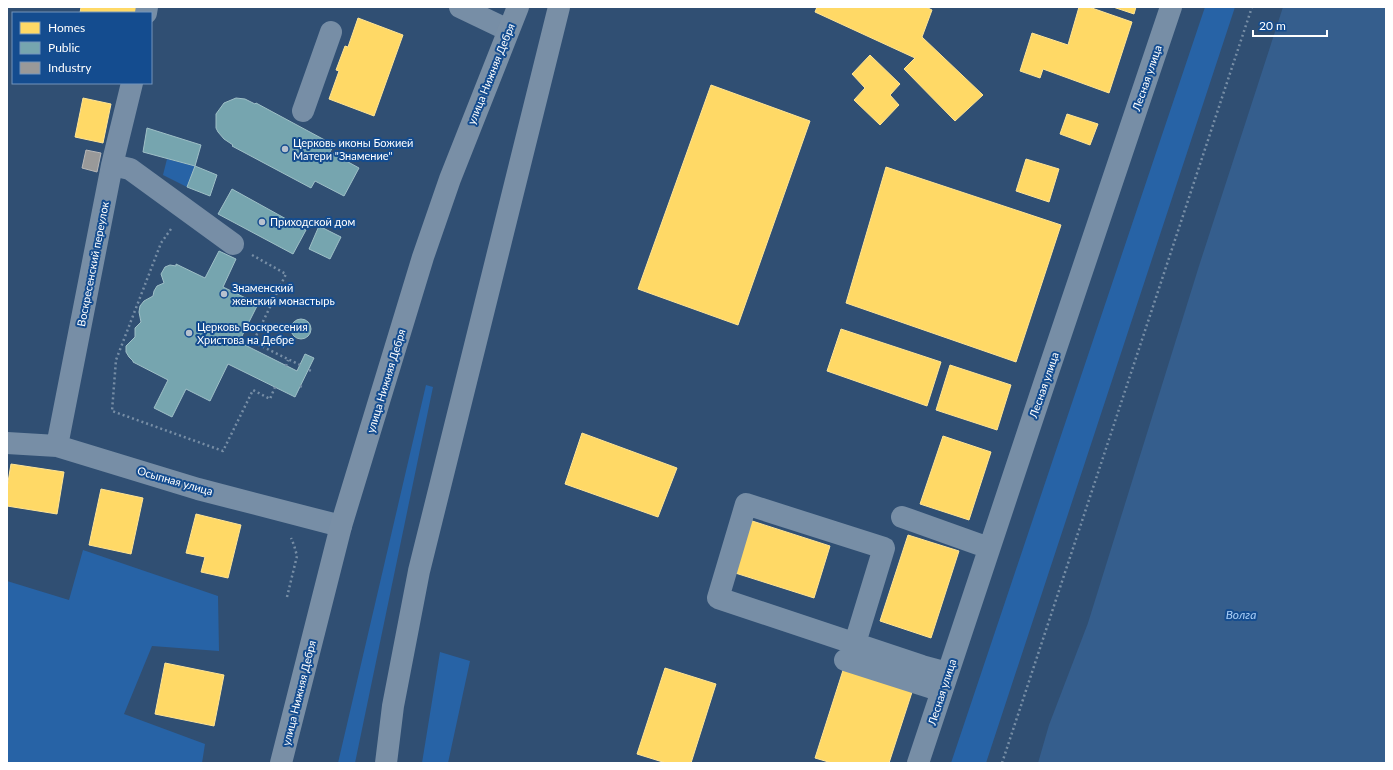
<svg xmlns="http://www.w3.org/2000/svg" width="1393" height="770" font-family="Lato,sans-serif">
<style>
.green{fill:#2763a6}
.water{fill:#355e8d}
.homes{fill:#ffd966;stroke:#ffe494}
.public{fill:#76a5af;stroke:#9fc0c7}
.industry{fill:#999;stroke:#b8b8b8}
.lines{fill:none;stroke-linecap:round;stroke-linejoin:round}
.path{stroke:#778ea6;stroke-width:2.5;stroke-dasharray:2 3;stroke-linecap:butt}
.minor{stroke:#778ea6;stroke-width:22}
.highway{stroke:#798fa6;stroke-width:22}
.poi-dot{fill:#b7c1ce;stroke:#144c8f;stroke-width:1.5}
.labels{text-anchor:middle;stroke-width:4;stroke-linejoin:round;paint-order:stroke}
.street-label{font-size:11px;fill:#fff;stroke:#144c8f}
.poi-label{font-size:11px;fill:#fff;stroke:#144c8f;text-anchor:start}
.water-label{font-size:12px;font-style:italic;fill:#aacff8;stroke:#144c8f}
</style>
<rect width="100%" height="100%" fill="#304f73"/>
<!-- green -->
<path class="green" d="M1205 7H1235L986 763H951Z
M167 159 195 166 187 187 163 175Z
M426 385 433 387 355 763H338Z
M83 550 218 596 219 651 152 646 124 714 205 744 202 763H7V581L69 600Z
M440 652 470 661 448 763H422Z"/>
<!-- water -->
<path class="water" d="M1283 7H1386V763H1038L1049 725 1088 623 1199 266Z"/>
<!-- homes -->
<path class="homes" d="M81 7H138L137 13H80Z
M817 7H926L932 10 922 37 983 95 955 121 904 69 915 58 815 12Z
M1079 7H1089L1132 22 1109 93 1043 69 1040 78 1020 71 1032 33 1068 45Z
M1113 7H1136L1134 14Z
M358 18 403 35 374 116 329 99 339 71 336 70 345 46 348 47Z
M870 55 900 84 890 95 899 105 880 125 854 100 865 88 852 74Z
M711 85 810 121 738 325 638 289Z
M83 98 111 104 103 143 75 137Z
M1067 114 1098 124 1090 145 1060 134Z
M1026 159 1059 169 1049 202 1016 191Z
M886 167 1061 225 1016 362 846 303Z
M841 329 941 362 927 406 827 371Z
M950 365 1011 385 997 430 936 410Z
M582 433 677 468 658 517 565 484Z
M943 436 991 452 969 520 920 504Z
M11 464 64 472 57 514 7 506V488Z
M101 489 143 498 131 554 89 545Z
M196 514 241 525 228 578 201 572 205 557 186 553Z
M746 519 830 546 814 598 729 571Z
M908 535 959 551 931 638 880 621Z
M165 663 224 675 214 726 155 714Z
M845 664 914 686 889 763H832L815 758Z
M665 668 716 684 691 763H666L637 754Z"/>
<!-- public -->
<path class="public" d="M236 98 245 99 255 104 256 103 334 145 330 152 359 168 344 196 315 181 311 188 232 146 233 145 224 139 218 132 216 128V114L224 103Z
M147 128 201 145 195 166 143 152Z
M195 166 217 175 210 196 187 187Z
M232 189 306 230 293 254 218 214Z
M319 226 341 237 330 259 309 249Z
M219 251 236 259 223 287 258 304 239 342 297 371 305 354 314 358 295 397 228 364 210 401 186 389 172 417 154 408 168 380 133 362V361L129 357 126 352V346L135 337V328L141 322 139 312 140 306 144 301 153 296 154 291 157 286 164 283 161 274 165 267 170 265 176 266V264L205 278Z
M291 329a10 10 0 1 1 20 0a10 10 0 1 1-20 0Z"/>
<!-- industry -->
<path class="industry" d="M86 150 101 153 97 172 82 168Z"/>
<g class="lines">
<!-- path -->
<path class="path" d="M171 229 161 243 116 360 112 411 223 451 253 390 270 399 275 387
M252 255 286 274 253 342 300 365
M286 366 288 360
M309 370 311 371
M300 386 304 388
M287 597 297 556 294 545 291 538
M1002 763 1252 7"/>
<!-- minor -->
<path class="minor" d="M460 7 508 30
M146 13 147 7
M303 111 331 32
M112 165 130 169 233 244
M7 443 57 446 198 489 341 526
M57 446 112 165 132 83
M902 517 989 548
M855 643 884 548 746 504 718 598 922 666 948 673
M845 660 942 691
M918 763 1045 381 1171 7"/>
<!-- highway -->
<path class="highway" d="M281 763 341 526 423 257 450 179 518 7
M386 763 393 706 419 571 559 7"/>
</g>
<!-- markers -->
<g class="poi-dot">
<circle cx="285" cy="149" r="4"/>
<circle cx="262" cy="222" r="4"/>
<circle cx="224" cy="294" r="4"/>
<circle cx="189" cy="333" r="4"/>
</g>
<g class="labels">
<!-- street labels -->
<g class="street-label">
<text transform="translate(491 74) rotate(-68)" y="4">улица Нижняя Дебря</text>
<text transform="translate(1147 78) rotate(-71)" y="4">Лесная улица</text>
<text transform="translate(93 264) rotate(-79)" y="4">Воскресенский переулок</text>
<text transform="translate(386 381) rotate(-73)" y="4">улица Нижняя Дебря</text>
<text transform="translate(1044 385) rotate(-71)" y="4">Лесная улица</text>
<text transform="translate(175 481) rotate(16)" y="4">Осыпная улица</text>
<text transform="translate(942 692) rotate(-72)" y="4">Лесная улица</text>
<text transform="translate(299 693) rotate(-76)" y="4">улица Нижняя Дебря</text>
</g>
<!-- poi labels -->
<g class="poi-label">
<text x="293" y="147">Церковь иконы Божией<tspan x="293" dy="13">Матери "Знамение"</tspan></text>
<text x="270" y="226">Приходской дом</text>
<text x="232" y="292">Знаменский<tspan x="232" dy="13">женский монастырь</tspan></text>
<text x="197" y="331">Церковь Воскресения<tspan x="197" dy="13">Христова на Дебре</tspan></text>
</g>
<!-- water labels -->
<g class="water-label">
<text x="1241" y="619">Волга</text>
</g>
</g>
<!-- border -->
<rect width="1393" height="770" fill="none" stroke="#ffffff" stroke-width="16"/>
<!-- legend -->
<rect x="12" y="12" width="140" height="72" fill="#144c8f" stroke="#7294bc"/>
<rect x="20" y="22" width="20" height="12" fill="#ffd966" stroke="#7294bc"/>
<text x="48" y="32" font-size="12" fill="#ffffff">Homes</text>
<rect x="20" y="42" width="20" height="12" fill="#76a5af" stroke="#7294bc"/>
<text x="48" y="52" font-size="12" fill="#ffffff">Public</text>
<rect x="20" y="62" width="20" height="12" fill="#999999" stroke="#7294bc"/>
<text x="48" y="72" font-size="12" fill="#ffffff">Industry</text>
<!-- scale -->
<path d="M1253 30v6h74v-6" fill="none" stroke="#ffffff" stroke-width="2"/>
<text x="1259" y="30" font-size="12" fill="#ffffff" stroke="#144c8f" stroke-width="3" paint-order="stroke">20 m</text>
</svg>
